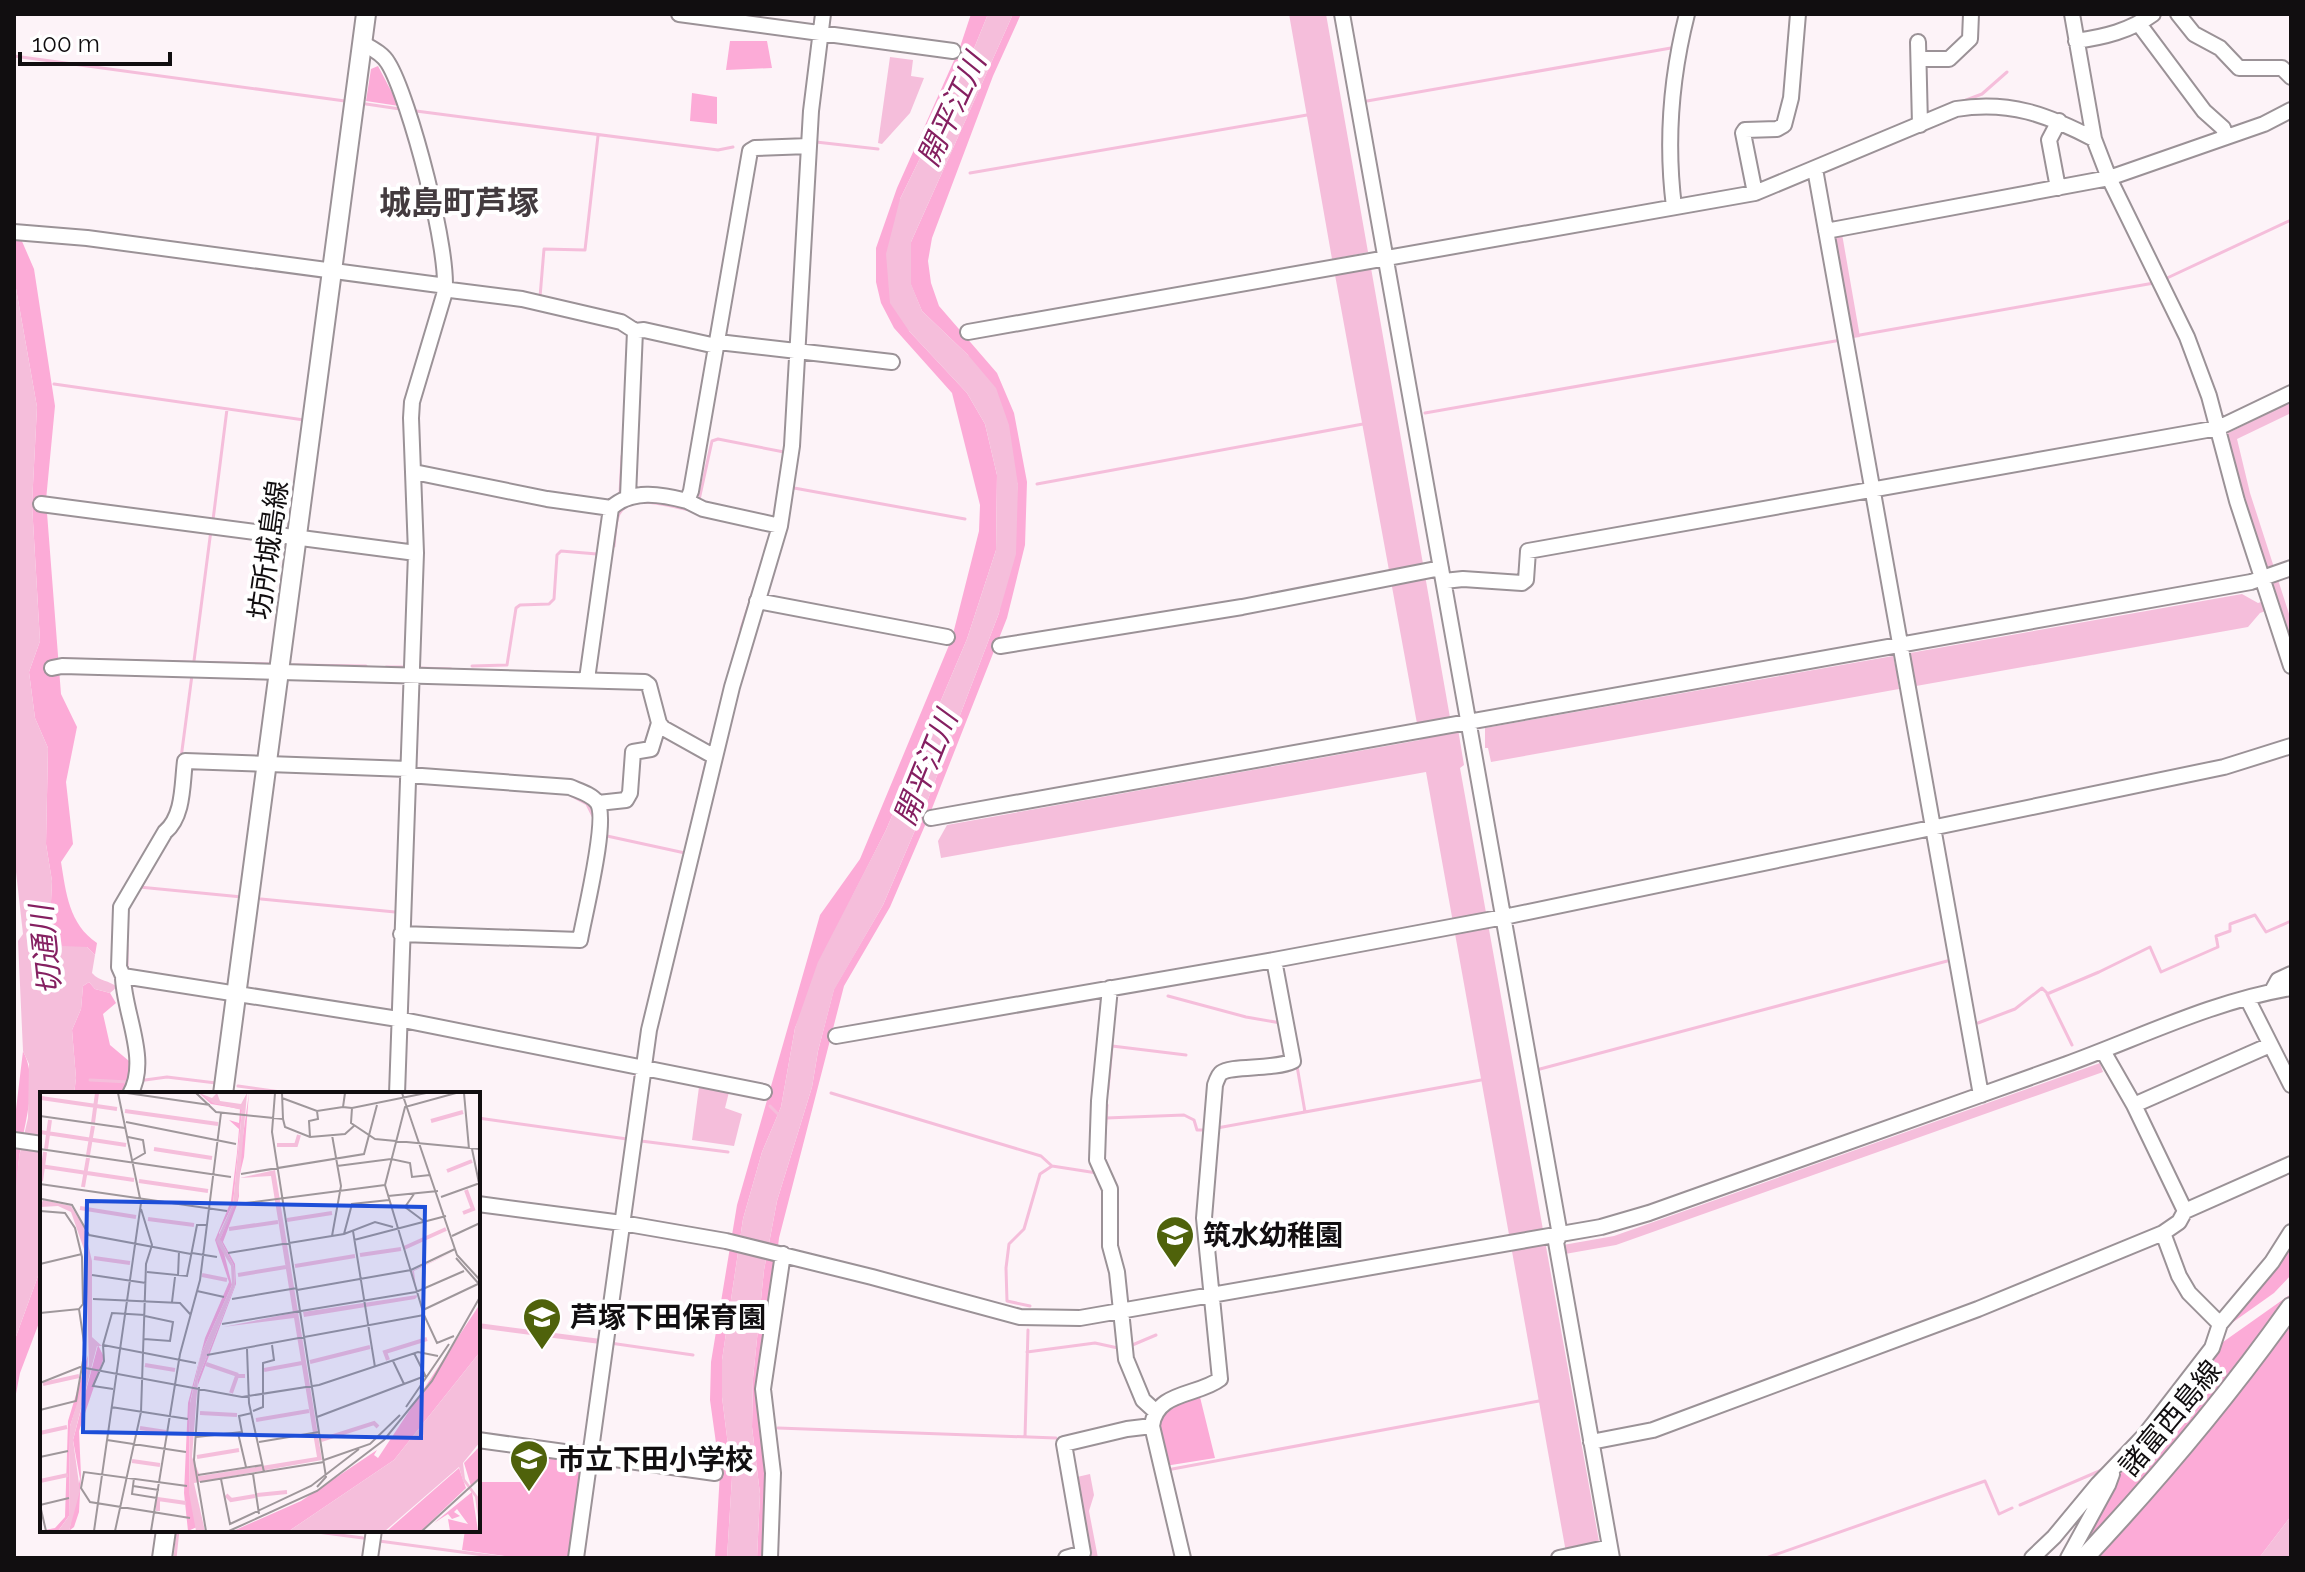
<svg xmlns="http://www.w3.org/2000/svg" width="2305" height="1572" font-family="Raleway,'Noto Sans JP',sans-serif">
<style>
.green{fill:#fcabd7}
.water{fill:#f5bedb}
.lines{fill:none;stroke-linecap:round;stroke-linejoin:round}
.stream{stroke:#f5bedb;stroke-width:3}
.minor-casing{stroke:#9b9297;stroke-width:18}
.major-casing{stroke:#9b9297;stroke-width:22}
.minor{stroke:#fff;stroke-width:14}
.major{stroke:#fff;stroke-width:18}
.labels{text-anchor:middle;stroke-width:8;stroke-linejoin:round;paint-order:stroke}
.street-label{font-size:28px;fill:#110e10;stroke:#fff}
.poi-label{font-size:28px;font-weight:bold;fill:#110e10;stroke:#fff;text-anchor:start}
.water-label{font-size:30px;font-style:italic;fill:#852061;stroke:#fff}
.quarter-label{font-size:32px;font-weight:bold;fill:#433b3f;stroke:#fff}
.inset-river{fill:none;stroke:#f5bedb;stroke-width:4}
.inset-road{fill:none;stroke:#9f979b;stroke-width:2}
.view{fill:#1d4ed8;fill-opacity:0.15;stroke:#1d4ed8;stroke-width:4}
.inset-edge{fill:none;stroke:#110e10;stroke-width:4}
</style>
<rect width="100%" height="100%" fill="#fdf3f8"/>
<!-- green -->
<path class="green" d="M971 14H988L975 46 900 199 909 331 967 393 985 424 997 475 996 550 967 639 886 830 853 895 795 1028 781 1107 762 1152 743 1219 722 1360V1397L732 1477 727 1558H715L720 1472 710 1400 711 1362 737 1205 820 915 860 859 952 638 979 531 980 505 952 393 894 328 881 303 876 282V248L897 188 960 47Z
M1013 14H1021L993 76 932 238 928 261 931 283 939 306 997 373 1014 413 1027 482 1025 545 1007 618 929 816 890 907 844 986 779 1238 760 1390 769 1481 765 1558H757L760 1494 752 1427 753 1378 764 1270 777 1201 812 1087 818 1051 834 989 883 905 925 807 999 613 1018 485 968 355 922 311 911 285V242Z
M730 41H767L772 68 726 70Z
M378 66 399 106 366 101 371 69Z
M692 93 717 97V124L690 121Z
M14 237 21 239 34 269 55 406 46 500 61 694 77 727 66 782 73 844 61 862C66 893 69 924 97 943L95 955 87 947H62L50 922 52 881 46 844 48 748 35 718 29 672 40 641 32 504 37 407 14 277Z
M89 982 95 989 110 993 116 1003 103 1014 110 1045 129 1061 128 1090 126 1094H74L76 1078 72 1030 81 1009 83 986Z
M23 1051C40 1084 23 1125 19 1159 17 1174 18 1189 14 1204V1126Z
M2291 1242V1275L2274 1293 2229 1325 2268 1277Z
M42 1265V1315L20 1373 14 1404V1342Z
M2291 1294 2240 1366 2145 1481 2071 1558 2120 1473 2223 1342Z
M2291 1319V1516L2259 1558H2097C2168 1484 2232 1403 2291 1319Z
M1199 1393 1215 1458 1165 1466C1156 1419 1152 1412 1199 1393Z
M540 1453 582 1459 568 1558H519L462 1550 465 1530H478V1482H536Z"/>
<!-- water -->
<path class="water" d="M988 14H1013L911 242V284L922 311 968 355 996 388 1009 425 1018 485 1016 554 999 613 925 807 883 905 834 990 818 1051 812 1087 777 1201 764 1270 753 1378 752 1427 760 1494 757 1558H727L732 1477 722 1397V1360L743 1219 762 1152 781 1107 795 1028 818 962 886 830 967 639 996 550 997 475 985 424 967 393 909 331 890 303 886 254 900 199 975 46Z
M1289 14H1326L1368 252 1354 255 1357 270 1371 268 1452 729H1458L1464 765 1460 768 1602 1558H1567L1426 772 941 858 938 841 947 825 1420 740 1335 275 1351 272 1348 256 1332 259Z
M890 57 913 60 911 76 924 78 910 113 882 144 878 143Z
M1842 234 1860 337 1853 338 1835 236Z
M14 277 37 407 32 504 40 641 29 672 35 718 48 748 46 844 52 881 50 922 62 946 87 947 95 955 92 973C100 982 109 980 117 987L110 993 95 989 89 982 83 986 81 1009 72 1030 76 1078 74 1094H42V1265L14 1342V1204L19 1157 28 1118 29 1064 23 1051 18 941 23 934 14 854Z
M2291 402V413L2237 439 2250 493 2291 620V646L2277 607 2260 613 2248 627 1916 686 1913 672 1897 675 1899 689 1491 762 1488 748H1485V728L1893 656 1896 669 1912 666 1910 653 2242 594 2258 603 2273 598 2241 496 2226 434Z
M2100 1063 2103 1072 1616 1245 1565 1254 1563 1245 1614 1236Z
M699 1087 729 1092 725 1108 742 1114 734 1146 692 1140Z
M478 1323 601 1339 600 1344 478 1328Z
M1071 1447 1077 1477 1090 1474 1094 1495 1089 1511 1098 1558H1089L1068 1450Z
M2291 1516V1558H2259Z"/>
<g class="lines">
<!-- stream -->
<path class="stream" d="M14 56 345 101
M1367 101 1671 48
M1961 102 1982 94 2007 72
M366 104 400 109
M416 111 718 150 733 147
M816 142 878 149
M970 173 1307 115
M2165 279 2291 220
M540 297 544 249 585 250 598 136
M1860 335 2154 283
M54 384 304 420
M1425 413 1841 340
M1037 484 1363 424
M794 488 965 519
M620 493 622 456
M699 500 712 441 718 439 784 452
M213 520 227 409
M614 546C615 537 615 522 619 514 631 492 671 507 690 510
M741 629 755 586
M65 659 271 664
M194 661 211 530
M294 665 366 666
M472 666 507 665 516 608 520 605 549 604 554 599 557 555 561 551 597 554
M386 667H405
M418 668 451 669
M181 758 192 675
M572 796 587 804 594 818
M698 798 706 763
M607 836 685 853
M139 887 242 897
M261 899 395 912
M127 945V968
M1168 996 1246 1017 1281 1023
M1978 1023 2015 1009 2042 988 2047 993
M2072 1045 2047 994 2099 972 2150 947 2161 972 2218 947 2216 936 2230 931V924L2255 915 2266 932 2291 921
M1297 1066 1305 1112
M1540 1069 1951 960
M90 1080 129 1082
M145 1080 167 1077 216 1083
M238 1086 295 1094
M1108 1089 1112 1046 1186 1055
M831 1093 1041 1156 1052 1166
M770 1106 779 1115
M478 1118 627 1139
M1106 1118 1184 1115 1194 1120 1197 1130H1205
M1217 1128 1481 1080
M1105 1134 1107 1105
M641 1141 728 1152
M617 1211 636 1072
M611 1252 614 1232
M1030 1306 1007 1301 1006 1268 1009 1244 1024 1229 1040 1174 1052 1166 1097 1173
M610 1343 693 1355
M1130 1346 1156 1335
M1027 1352 1095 1343 1118 1348
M778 1428 1056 1438
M1025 1437 1028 1330
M1167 1470 1539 1401
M2020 1505 2104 1469
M302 1530 363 1538
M379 1541 506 1558
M175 1558 178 1530
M1766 1558 1985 1481 1999 1514 2012 1508"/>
<defs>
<path id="minor" d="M679 14 953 51
M1342 14 1560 1235 1556 1242 1612 1558
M2072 14 2094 139 2109 178 2187 337 2209 396 2237 501 2291 666
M2178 14 2194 34 2220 48 2239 68H2282L2291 77
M2139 24 2204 111 2223 128 2226 137
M2076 41C2104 37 2130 31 2153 14
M1918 42 1920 125
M364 44C373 49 383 54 388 63 409 96 452 259 444 295L412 402 411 418 416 553 397 1094
M1919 59H1949L1970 39 1971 14
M1815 169 1981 1095
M2058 188 2049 140 2059 121
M1755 193 1743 133 1745 130 1777 129 1784 125 1791 98 1798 14
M1674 207C1666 143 1671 77 1687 14
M1826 231 2109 178 2264 124 2291 110
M14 232 87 238 439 285 450 290 522 299 621 322 635 331 644 330 716 346
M968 332 1755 193 1956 109C2009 100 2048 115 2094 139
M718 342 892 362
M414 472 547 499 611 508
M628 496 635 331
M687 501 703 509 780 526
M41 504 416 553
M1444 581 1463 579 1522 583 1526 580 1528 551 2218 428 2291 393
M757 601 947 637
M1000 646 1242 607 1441 568
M52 668 62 666 645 682 649 685 659 723 663 728 715 757
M587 679 611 508C632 489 661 494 687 501L691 491 750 151 755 148 809 146
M408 769 185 761C182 784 184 816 165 832L121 907 119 967 123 976 398 1019 764 1092
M598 803 626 800 630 793 633 752 651 749 659 723
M931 818 2251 582 2291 568
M401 934 580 940C584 916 609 818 597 802 591 794 579 791 570 787L408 775
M123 976C123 1011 150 1060 130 1094
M1110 988 1099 1101 1097 1160 1110 1189V1246L1117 1272 1126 1359 1143 1400 1155 1411
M2272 991 2278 980 2291 974
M2247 998 2291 1085
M836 1036 1274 960 1504 917 2224 767 2291 746
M2103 1051 2134 1105 2185 1211
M2134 1105 2270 1045
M14 1140 42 1144
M478 1204 622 1223 726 1241 872 1277 1020 1317 1080 1318 1601 1227 1649 1213C1789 1163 1928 1114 2067 1064 2141 1037 2213 1001 2291 988
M2163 1233 2179 1276 2189 1293 2220 1324
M478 1440 715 1473
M1591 1442 1653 1430 1978 1309 2163 1233 2179 1222 2185 1211 2291 1164
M370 1558 374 1530
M576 1558 649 1030 732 687 780 526 792 446 811 111 823 14
M770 1558 773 1473 763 1389 783 1254
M1066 1558 1083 1553 1064 1444 1127 1429 1152 1426
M1183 1558 1152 1426C1156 1391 1198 1396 1220 1379L1204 1218 1215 1085C1216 1082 1219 1074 1221 1073 1231 1065 1274 1070 1293 1061L1274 960
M1559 1558 1610 1547
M2032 1558 2054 1537 2098 1484 2144 1436 2212 1348 2220 1324 2272 1262 2291 1232
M2068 1558 2108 1485 2112 1474"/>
<path id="major" d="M223 1094 366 14
M162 1558 166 1530
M2084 1558C2159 1478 2228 1396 2291 1307"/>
</defs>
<!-- minor casing -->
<use href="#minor" class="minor-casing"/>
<!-- major casing -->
<use href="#major" class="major-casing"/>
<!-- minor -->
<use href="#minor" class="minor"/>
<!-- major -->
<use href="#major" class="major"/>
</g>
<!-- icons -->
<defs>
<symbol id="school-pin" viewBox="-11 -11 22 30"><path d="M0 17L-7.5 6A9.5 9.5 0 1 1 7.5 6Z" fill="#4f620b" stroke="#fff"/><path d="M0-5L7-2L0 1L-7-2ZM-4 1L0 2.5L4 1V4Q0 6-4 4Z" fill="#fff"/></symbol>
</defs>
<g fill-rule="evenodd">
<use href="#school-pin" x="1153" y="1213" width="44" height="60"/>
<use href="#school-pin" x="520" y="1295" width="44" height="60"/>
<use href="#school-pin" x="507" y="1437" width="44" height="60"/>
</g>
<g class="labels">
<!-- street labels -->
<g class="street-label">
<text transform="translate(268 550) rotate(-82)" y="10">坊所城島線</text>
<text transform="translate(2170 1418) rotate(-50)" y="10">諸富西島線</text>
</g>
<!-- poi labels -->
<g class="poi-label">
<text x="1203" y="1245">筑水幼稚園</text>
<text x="570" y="1327">芦塚下田保育園</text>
<text x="557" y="1469">市立下田小学校</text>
</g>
<!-- water labels -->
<g class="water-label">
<text transform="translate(952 110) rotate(-65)" y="10">開平江川</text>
<text transform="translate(926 768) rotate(-68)" y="10">開平江川</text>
<text transform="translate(46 950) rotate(-96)" y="10">切通川</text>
</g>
<!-- quarter labels -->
<g class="quarter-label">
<text x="459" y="214">城島町芦塚</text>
</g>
</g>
<!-- overview -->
<g transform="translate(40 1092)">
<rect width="440" height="440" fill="#fdf3f8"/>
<path d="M159 1 173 9 174 11 201 15 202 18 193 112 179 141 192 193 161 262 150 310 149 389 157 435 148 439 144 401 148 311 165 246 189 190 175 148 191 109 197 61 199 37 189 28 199 31 200 17 171 12ZM209 1 204 65 198 90 199 104 197 113 183 150 195 172 196 192 158 293 154 380 158 287 195 193 194 174 180 147 197 106 196 93ZM440 212V260L354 368 249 439H193L261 409 337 358 334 363 338 366ZM58 253 64 265 39 339 41 383 39 420 34 435 29 439 40 387 33 348ZM48 263 47 284 30 334 29 424 18 439H0L15 436 25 425 28 329ZM440 354V385L431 394 424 371ZM419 376 426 396 381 439H347ZM432 400 438 439H410L408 427 428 432 417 417 414 420 420 424 412 427 408 422 394 431Z" fill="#fcabd7"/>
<path d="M159 1 172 6 177 1 180 9 201 12 207 1 198 106 180 147 194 174 195 193 158 287 152 365 160 384 277 365 254 226 183 235 253 221 231 84 200 86 235 78 282 368 154 391 165 439H156L149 401 150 311 161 262 192 193 191 174 176 149 193 112 202 18 173 11ZM3 108 31 114 44 135 52 169V245L62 254H57L33 348 40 399 29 439H18L29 424 30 334 49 273 46 163 31 120 18 114 0 115ZM415 159 374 179 377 205 375 207 264 225 263 220 377 203 372 179ZM440 260V350L423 371 425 387 439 406 440 439 435 405 423 389 419 375 345 439H249L354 368Z" fill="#f5bedb"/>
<path class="inset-river" d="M1 6 77 17M85 19 178 32M391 29 423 20M53 31 57 1M0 40 86 53M237 53H256L259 43M6 57 10 28M114 57 172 66M48 63 53 34M0 74 94 88M407 79 432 69M1 89 5 60M99 89 168 99M43 95 48 66M40 116 96 125M423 121 433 117 426 98M108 127 154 133M247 128 292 121M189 137 238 130M364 156 406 137M320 163 361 157M54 166 90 171M255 174 315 164M162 183 187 188M198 183 246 175M348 268 345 260 387 247M270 270 330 255M166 272 198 283M105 273 135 278M224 278 262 271M3 292 39 284M191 301 197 284H205M160 321 197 323M216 328 269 319M100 336 126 340M0 341 27 335M281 348 334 331 338 335M157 365 199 358M92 369 120 373M0 389 28 383M186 403 191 408 215 404M217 403 247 400M118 419V407L146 411"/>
<path class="inset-road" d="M87 1 170 13M156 1 176 20 243 27 245 35 270 45 305 42 315 33M235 1 232 40 286 385 277 395M242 1 243 27M305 1 303 15 312 16 386 1M362 1 417 163 440 188M424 1 429 57M242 6 277 19 303 15M312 16 311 31 335 47 440 57M0 24 85 36M86 30 196 52M88 45 103 48 105 61 93 68M270 45 269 29 278 27 277 19M0 57 191 85M432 57 440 96M297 74 351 67 370 71 372 85 390 83M201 82 324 62 337 13M0 92 187 119M374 102 365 115 385 130M348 104 398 99M401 105 440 91M2 107 32 113 49 143 151 162M198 112 345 93M0 119 25 121 35 136 42 165 43 212 39 217M313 139 335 275M304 142 312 112 349 108M292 144 301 94 292 43M412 144 440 131M314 148 406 124M152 161 177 165M188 161 304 142 335 130 353 135M416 166 439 192M0 172 42 162M107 180 147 184 157 133H166M52 183 106 191M138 184 139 159M257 198 371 178 415 157M157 199 184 205M53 207 140 211 150 222M192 207 257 196M132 210 135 185M383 218 440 191M0 221 39 217 45 257 36 309 0 318M105 223 72 221 63 253 156 271M182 232 376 200 424 179M414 244 397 251 384 223 345 93 365 15 416 1M104 247 130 249 133 230 105 224M63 253 64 269 53 294 73 297M207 257 209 311 224 380M374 261 386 285M167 263 384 223M353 269 364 292M0 291 40 275 202 305 279 293 378 260 398 264M159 295 154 368 166 439M71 315 148 327M366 315 409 252M213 319 223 315V271L234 268 232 253M277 325 385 284M198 341 206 375M156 345 202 340 199 324 212 321M67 348 146 360M219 350 279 340M0 365 28 359M284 368 330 352 360 323M213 382 219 422M158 383 223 373M94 386 92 402 117 406M181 387 190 432 271 394 319 357M160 390 284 370M93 394 119 398M147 394 44 380 41 396 50 410 150 426M0 413 29 406M0 413 6 439M54 439 101 111 78 1M75 439 101 320 106 172 112 153 101 117M111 439 140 262 160 188 181 21M189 439 277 399 344 348 392 289 440 205M382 439 440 386"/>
<path class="view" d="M47 109 385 115 381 346 43 340Z"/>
<rect width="440" height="440" class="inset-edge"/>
</g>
<!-- border -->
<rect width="2305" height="1572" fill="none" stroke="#110e10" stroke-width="32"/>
<!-- scale -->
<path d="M20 52v12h150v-12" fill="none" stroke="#110e10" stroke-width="4"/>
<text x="32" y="52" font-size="24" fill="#110e10" stroke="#ffffff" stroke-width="6" paint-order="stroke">100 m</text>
</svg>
